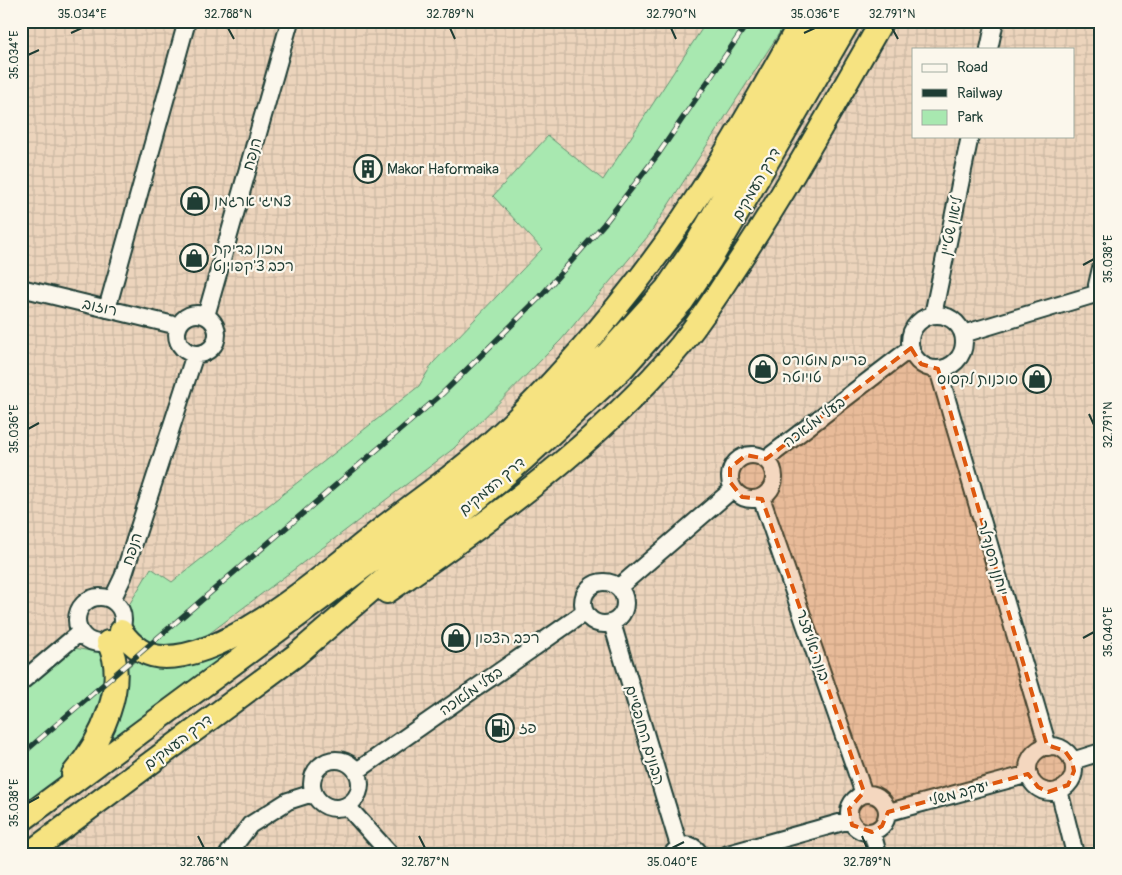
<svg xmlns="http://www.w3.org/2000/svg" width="1122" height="875" font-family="Pangolin,'Playpen Sans Hebrew',sans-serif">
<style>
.industrial{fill:url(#industrial-grid);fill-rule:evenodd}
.green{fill:#a8e8b0;stroke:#649272}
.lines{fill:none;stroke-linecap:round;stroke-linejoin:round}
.tertiary-casing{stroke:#1f3d34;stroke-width:20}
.trunk-casing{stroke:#1f3d34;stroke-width:26}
.tertiary{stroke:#fbf7ec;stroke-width:16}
.trunk{stroke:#f6e381;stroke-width:22}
.rail-casing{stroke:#1f3d34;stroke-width:5.5}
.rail{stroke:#fbf7ec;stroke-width:4;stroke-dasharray:11;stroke-linecap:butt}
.marked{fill:#de580e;fill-opacity:0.2;stroke:#de580e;stroke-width:4;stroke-dasharray:10 6;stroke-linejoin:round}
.ticks{fill:none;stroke:#1f3d34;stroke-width:2}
.labels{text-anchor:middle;stroke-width:4.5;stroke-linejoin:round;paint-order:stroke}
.street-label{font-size:15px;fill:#1f3d34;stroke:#fbf7ec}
.poi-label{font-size:15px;fill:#1f3d34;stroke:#fbf7ec;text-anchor:start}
.neatline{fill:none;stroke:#1f3d34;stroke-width:2}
.ticks-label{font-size:12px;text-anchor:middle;fill:#1f3d34}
</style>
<defs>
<pattern id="industrial-grid" width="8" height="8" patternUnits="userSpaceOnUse" patternTransform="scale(1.25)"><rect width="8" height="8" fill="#ecd4bc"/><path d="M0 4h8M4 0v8" fill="none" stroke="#cab7a2"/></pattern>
</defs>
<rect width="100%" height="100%" fill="#f2e2d0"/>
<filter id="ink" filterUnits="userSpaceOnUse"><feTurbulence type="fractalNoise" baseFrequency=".02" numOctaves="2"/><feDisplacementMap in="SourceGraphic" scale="10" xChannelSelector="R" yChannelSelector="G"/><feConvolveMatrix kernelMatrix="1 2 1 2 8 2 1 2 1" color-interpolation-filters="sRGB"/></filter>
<g filter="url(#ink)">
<!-- industrial -->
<path class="industrial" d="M21 21H1101V854H21ZM913 49H1073V136H913Z"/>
<!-- green -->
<path class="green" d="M707 21H787L649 235 561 340 453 449 198 642 181 647 154 646 132 629 129 605 151 568 172 582 419 386 433 363 542 249 493 196 548 136 603 180Z
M286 616 105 751 127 668 138 659Z
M74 648 97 652 108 649 101 708 71 765 44 793 21 811V691Z"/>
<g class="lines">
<defs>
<path id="tertiary" d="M989 49 995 21
M1101 268 1097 285 1101 297
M21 288 178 326
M107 309 187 21
M177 334a20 20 0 1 1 40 0a20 20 0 1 1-40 0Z
M933 315 970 136
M910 342a27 27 0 1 1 54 0a27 27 0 1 1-54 0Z
M206 316 290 21
M963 334 1099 293
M938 369 1048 747
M730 477a22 22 0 1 1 44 0a22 22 0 1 1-44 0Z
M766 459 911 348
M761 497 864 794
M583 603a21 21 0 1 1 42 0a21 21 0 1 1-42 0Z
M619 587 733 489
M77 620a23 23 0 1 1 46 0a23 23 0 1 1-46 0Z
M112 600 123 577 195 354
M612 623 679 846
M21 682 79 633
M1028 769a23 23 0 1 1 46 0a23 23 0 1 1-46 0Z
M312 784a24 24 0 1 1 48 0a24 24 0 1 1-48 0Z
M1072 761 1101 752
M357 771 585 612
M1059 790 1075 854
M849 813a19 19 0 1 1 38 0a19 19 0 1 1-38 0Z
M347 806 390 854
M889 812 1029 774
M872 832 878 854
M228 854 250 825 288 801 313 793
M672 854C680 843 692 842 700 854
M728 854 850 820"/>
<path id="trunk" d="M387 592C492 520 599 443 681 345 699 322 716 297 732 272 786 192 833 106 882 21
M121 631C132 646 145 657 165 657 235 657 335 565 389 523 421 498 455 475 485 448 535 404 586 346 628 293 695 210 749 115 801 21
M73 774C100 743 130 683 108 642
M21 821 400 540 528 429 608 353 666 289 694 248 825 21
M28 854 296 655 524 459 622 369 682 302 711 259 849 21"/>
</defs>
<!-- tertiary casing -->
<use href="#tertiary" class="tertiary-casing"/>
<!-- trunk casing -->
<use href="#trunk" class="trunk-casing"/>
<!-- tertiary -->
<use href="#tertiary" class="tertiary"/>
<!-- trunk -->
<use href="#trunk" class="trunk"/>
<defs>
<path id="rail" d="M21 755 442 394 539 298 604 224 659 153 749 21"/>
</defs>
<!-- rail casing -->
<use href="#rail" class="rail-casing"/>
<!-- rail -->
<use href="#rail" class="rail"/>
</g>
</g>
<!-- marked area -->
<path class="marked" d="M911 348 921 364 938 369 1047 745 1065 751 1072 761 1074 771 1068 785 1048 792 1038 787 1028 774 888 812 882 826 872 832 852 825 849 809 864 792 762 499 742 497 730 482V468L746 455 766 459Z"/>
<!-- ticks -->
<path class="ticks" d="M228 28 234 39M450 28 455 39M671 28 676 39M892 28 898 39M71 33 82 28M804 33 815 28M28 55 39 50M1083 265 1094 259M1089 414 1094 425M28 429 39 423M1083 638 1094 632M28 803 39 797M198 836 204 848M419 836 425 848M862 836 867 848M672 848 684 842"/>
<!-- icons -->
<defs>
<symbol id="building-ring" viewBox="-11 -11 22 22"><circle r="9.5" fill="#fbf7ec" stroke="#1f3d34" stroke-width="1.5"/><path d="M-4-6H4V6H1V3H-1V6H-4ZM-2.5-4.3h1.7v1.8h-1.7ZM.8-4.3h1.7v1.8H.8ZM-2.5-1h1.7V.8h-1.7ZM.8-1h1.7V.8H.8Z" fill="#1f3d34"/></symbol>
<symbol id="shop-ring" viewBox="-11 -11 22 22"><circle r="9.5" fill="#fbf7ec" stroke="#1f3d34" stroke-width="1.5"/><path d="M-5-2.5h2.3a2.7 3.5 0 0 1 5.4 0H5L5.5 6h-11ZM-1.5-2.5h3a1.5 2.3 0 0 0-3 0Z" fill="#1f3d34"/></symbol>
<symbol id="fuel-ring" viewBox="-11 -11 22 22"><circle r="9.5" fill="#fbf7ec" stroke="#1f3d34" stroke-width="1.5"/><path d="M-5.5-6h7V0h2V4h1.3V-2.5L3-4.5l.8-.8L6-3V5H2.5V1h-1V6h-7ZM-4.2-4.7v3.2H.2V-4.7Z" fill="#1f3d34"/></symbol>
</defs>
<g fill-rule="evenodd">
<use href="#building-ring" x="352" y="153" width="32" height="32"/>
<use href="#shop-ring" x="179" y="185" width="32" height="32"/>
<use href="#shop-ring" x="178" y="242" width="32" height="32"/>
<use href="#shop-ring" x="747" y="353" width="32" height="32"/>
<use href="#shop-ring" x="1021" y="363" width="32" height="32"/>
<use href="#shop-ring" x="440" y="622" width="32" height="32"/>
<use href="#fuel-ring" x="484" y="712" width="32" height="32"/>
</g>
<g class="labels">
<!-- street labels -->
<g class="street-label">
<text transform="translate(252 154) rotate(-74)" y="5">הנפח</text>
<text transform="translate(756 184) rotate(-60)" y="5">דרך העמקים</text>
<text transform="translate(951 226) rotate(-78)" y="5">ליאון שטיין</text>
<text transform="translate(100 307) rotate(13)" y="5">רוזוב</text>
<text transform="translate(814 422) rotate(-37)" y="5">בעלי מלאכה</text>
<text transform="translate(492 486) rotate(-40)" y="5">דרך העמקים</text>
<text transform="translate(132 549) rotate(-72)" y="5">הנפח</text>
<text transform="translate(993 558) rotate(74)" y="5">יוחנן הסנדלר</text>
<text transform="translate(813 645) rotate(71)" y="5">בונה אליעזר</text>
<text transform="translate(471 691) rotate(-35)" y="5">בעלי מלאכה</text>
<text transform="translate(645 735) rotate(73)" y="5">הבונים החופשיים</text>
<text transform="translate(178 742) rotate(-37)" y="5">דרך העמקים</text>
<text transform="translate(959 793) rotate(-15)" y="5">יעקב משלי</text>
</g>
<!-- poi labels -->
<g class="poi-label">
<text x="387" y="174">Makor Haformaika</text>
<text x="214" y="206">צמיגי ארגמן</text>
<text x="213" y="254">מכון בדיקת<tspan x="213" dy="17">רכב צ'קפוינט</tspan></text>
<text x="782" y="365">פריים מוטורס<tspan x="782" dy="17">טויוטה</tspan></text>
<text x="1018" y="384" text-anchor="end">סוכנות לקסוס</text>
<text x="475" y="643">רכב הצפון</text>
<text x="519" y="733">פז</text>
</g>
</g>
<!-- margin -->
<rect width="1122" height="875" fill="none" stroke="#fbf7ec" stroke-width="55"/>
<!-- legend -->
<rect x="912" y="48" width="162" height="90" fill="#fbf7ec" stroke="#a3ada2"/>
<rect x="922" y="64" width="25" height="8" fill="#fbf7ec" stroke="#a3ada2"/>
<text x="957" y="72" font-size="15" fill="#1f3d34">Road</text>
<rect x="922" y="89" width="25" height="8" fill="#1f3d34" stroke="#a3ada2"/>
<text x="957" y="98" font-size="15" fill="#1f3d34">Railway</text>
<rect x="922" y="110" width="25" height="15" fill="#a8e8b0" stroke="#a3ada2"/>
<text x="957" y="122" font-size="15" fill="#1f3d34">Park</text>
<rect x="28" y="28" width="1066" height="820" class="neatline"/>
<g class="ticks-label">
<text x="82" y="18">35.034°E</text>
<text x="228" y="18">32.788°N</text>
<text x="450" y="18">32.789°N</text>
<text x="671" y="18">32.790°N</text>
<text x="815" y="18">35.036°E</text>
<text x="892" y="18">32.791°N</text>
<text transform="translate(14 55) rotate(-90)" y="4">35.034°E</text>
<text transform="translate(1108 259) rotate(-90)" y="4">35.038°E</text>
<text transform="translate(1108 425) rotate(-90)" y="4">32.791°N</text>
<text transform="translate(14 429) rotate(-90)" y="4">35.036°E</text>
<text transform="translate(1108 632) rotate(-90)" y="4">35.040°E</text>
<text transform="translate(14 803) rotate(-90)" y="4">35.038°E</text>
<text x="204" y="866">32.786°N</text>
<text x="425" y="866">32.787°N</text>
<text x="672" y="866">35.040°E</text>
<text x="867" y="866">32.789°N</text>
</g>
</svg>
